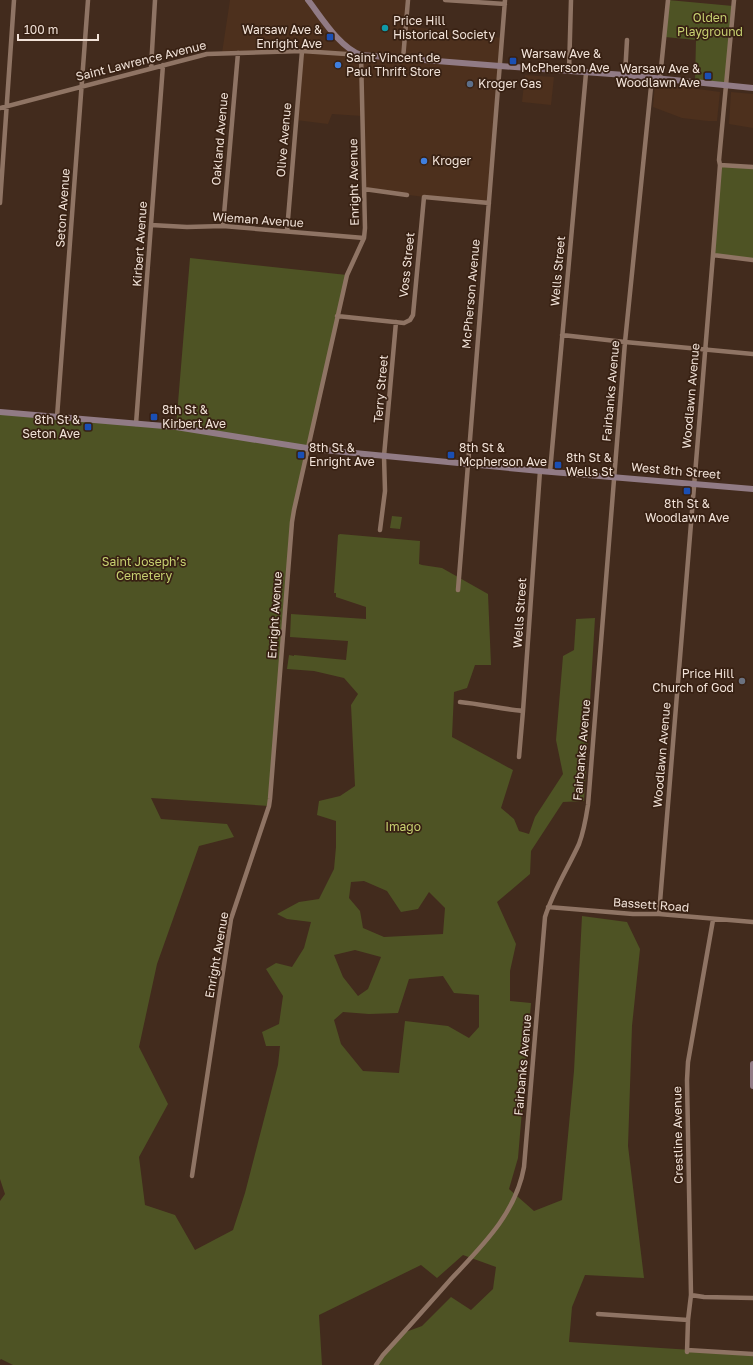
<svg xmlns="http://www.w3.org/2000/svg" width="753" height="1365" font-family="'Golos Text',sans-serif">
<style>
.built{fill:#4d301d}
.green{fill:#4e5324;fill-rule:evenodd}
.lines{fill:none;stroke-linecap:round;stroke-linejoin:round}
.street{stroke:#8f7464;stroke-width:4.5}
.secondary{stroke:#917b85;stroke-width:6}
.culture-dot{fill:#0f9aa8;stroke:#382113;stroke-width:1.5}
.transit-dot{fill:#1a4fb4;stroke:#382113;stroke-width:1.5}
.shop-dot{fill:#3f7fe0;stroke:#382113;stroke-width:1.5}
.service-dot{fill:#5c6f8a;stroke:#382113;stroke-width:1.5}
.worship-dot{fill:#6b7280;stroke:#382113;stroke-width:1.5}
.labels{text-anchor:middle;stroke-width:3.5;stroke-linejoin:round;paint-order:stroke}
.park-label{font-size:12px;fill:#c7d171;stroke:#382113}
.poi-label{font-size:12px;fill:#f2e3d9;stroke:#382113;text-anchor:start}
.street-label{font-size:12px;fill:#f2e3d9;stroke:#382113}
</style>
<rect width="100%" height="100%" fill="#422b1d"/>
<!-- built -->
<path class="built" d="M230 0H408L406 26 502 38 489 203 424 197 364 189 362 116 332 114 328 124 296 120 302 51 222 53Z
M525 75 554 77 551 105 522 102Z
M655 83 720 92 717 121H708L682 118 653 107Z
M731 92 753 94V128L729 124Z"/>
<!-- green -->
<path class="green" d="M668 0 733 6 727 85 695 82 696 40 665 37Z
M720 165 753 167V260L713 255Z
M190 258 347 275 294 510 269 806 151 798 161 819 227 824 234 837 199 846 157 964 139 1047 168 1104 139 1157 145 1205 175 1215 195 1250 233 1230 245 1193 278 1065 280 1046H266L262 1032 279 1024 283 996 266 969 276 963 292 967 304 948 311 922 287 919 277 914 299 902 319 899 334 869 336 847V821L317 815 319 801 340 796 355 786 351 705 358 694 344 678 314 671 287 669 289 655 294 656V655L346 660 348 641 290 637 291 614 366 619V607L336 597V593H334L338 535 340 534 420 541 419 564 422 565 442 568 488 594 491 665H475L467 688 454 692 452 737 513 770 501 808 514 819 519 831 529 834 535 817 563 774 556 740 563 656 574 650 576 619 595 618 584 801 563 802 531 851 530 874 497 902 516 944 510 971V1001L531 1003 518 1158 509 1189 534 1211 562 1200 574 1071 582 916 627 922 640 949 632 1026 628 1146 644 1278 585 1275 572 1307 569 1342 753 1354V1365H376L403 1333 422 1326 451 1297 471 1310 493 1289 496 1267 463 1255 437 1278 421 1265 319 1315 322 1365H13L1 1359 0 1360V1201L5 1194 0 1179V412L176 427ZM364 881 387 891 401 912 418 909 429 892 445 908 443 934 384 937 363 928 360 911 349 898 351 882ZM355 950 381 957 368 989 358 996 343 977 334 955ZM443 976 454 993 479 995V1027L469 1038 448 1026 405 1021 399 1073 363 1071 341 1044 334 1020 343 1012 369 1014 398 1013 409 979Z
M392 516 402 517 400 529 390 528Z"/>
<g class="lines">
<!-- street -->
<path class="street" d="M445 0 505 4
M403 59 408 0
M151 68 155 0
M569 72 571 0
M625 75 627 40
M660 78 668 0
M0 108 207 54 302 51 361 55 365 228 364 238 347 275 294 510 292 522 270 799 269 806 231 919 192 1176
M720 165 753 167
M364 189 407 195
M0 203 14 0
M151 225 187 227 223 226 364 238
M223 226 238 53
M287 231 302 51
M713 255 753 260
M337 316 404 323 410 320 413 315 424 197 489 203
M562 335 625 342 753 354
M57 417 88 0
M136 424 163 65
M550 472 586 73
M380 530 385 491 384 456 396 322
M458 590 505 0
M460 702C481 704 502 709 523 711
M519 757 523 711 540 471
M548 907 633 914H659L753 922
M659 914 713 255 720 165 719 160 734 0
M691 1295 704 1297 753 1298
M598 1314 688 1320
M687 1350 753 1354
M687 1352 688 1320 691 1295 687 1080 688 1062 713 920
M376 1365 383 1355C406 1330 429 1304 452 1278 483 1245 516 1213 524 1167L545 917C553 891 568 868 579 844 584 831 586 818 588 805L625 342 652 77"/>
<!-- secondary -->
<path class="secondary" d="M308 0C322 18 339 47 361 55L500 66 625 75 753 88
M0 412 176 427 313 449 540 471 753 489
M753 1064V1086"/>
</g>
<!-- markers -->
<circle class="culture-dot" cx="385" cy="28" r="4"/>
<g class="transit-dot">
<rect x="326" y="33" width="8" height="8" rx="2"/>
<rect x="509" y="57" width="8" height="8" rx="2"/>
<rect x="704" y="72" width="8" height="8" rx="2"/>
<rect x="150" y="413" width="8" height="8" rx="2"/>
<rect x="84" y="423" width="8" height="8" rx="2"/>
<rect x="297" y="451" width="8" height="8" rx="2"/>
<rect x="447" y="451" width="8" height="8" rx="2"/>
<rect x="554" y="461" width="8" height="8" rx="2"/>
<rect x="683" y="487" width="8" height="8" rx="2"/>
</g>
<g class="shop-dot">
<circle cx="338" cy="65" r="4"/>
<circle cx="424" cy="161" r="4"/>
</g>
<circle class="service-dot" cx="470" cy="84" r="4"/>
<circle class="worship-dot" cx="742" cy="681" r="4"/>
<g class="labels">
<!-- park labels -->
<g class="park-label">
<text x="710" y="22">Olden<tspan x="710" dy="14">Playground</tspan></text>
<text x="144" y="566">Saint Joseph’s<tspan x="144" dy="14">Cemetery</tspan></text>
<text x="403" y="831">Imago</text>
</g>
<!-- poi labels -->
<g class="poi-label">
<text x="393" y="25">Price Hill<tspan x="393" dy="14">Historical Society</tspan></text>
<text x="322" y="34" text-anchor="end">Warsaw Ave &amp;<tspan x="322" dy="14">Enright Ave</tspan></text>
<text x="521" y="58">Warsaw Ave &amp;<tspan x="521" dy="14">McPherson Ave</tspan></text>
<text x="346" y="62">Saint Vincent de<tspan x="346" dy="14">Paul Thrift Store</tspan></text>
<text x="700" y="73" text-anchor="end">Warsaw Ave &amp;<tspan x="700" dy="14">Woodlawn Ave</tspan></text>
<text x="478" y="88">Kroger Gas</text>
<text x="432" y="165">Kroger</text>
<text x="162" y="414">8th St &amp;<tspan x="162" dy="14">Kirbert Ave</tspan></text>
<text x="80" y="424" text-anchor="end">8th St &amp;<tspan x="80" dy="14">Seton Ave</tspan></text>
<text x="309" y="452">8th St &amp;<tspan x="309" dy="14">Enright Ave</tspan></text>
<text x="459" y="452">8th St &amp;<tspan x="459" dy="14">Mcpherson Ave</tspan></text>
<text x="566" y="462">8th St &amp;<tspan x="566" dy="14">Wells St</tspan></text>
<text x="687" y="508" text-anchor="middle">8th St &amp;<tspan x="687" dy="14">Woodlawn Ave</tspan></text>
<text x="734" y="678" text-anchor="end">Price Hill<tspan x="734" dy="14">Church of God</tspan></text>
</g>
<!-- street labels -->
<g class="street-label">
<text transform="translate(141 61) rotate(-14)" y="4">Saint Lawrence Avenue</text>
<text transform="translate(220 139) rotate(-85)" y="4">Oakland Avenue</text>
<text transform="translate(284 140) rotate(-85)" y="4">Olive Avenue</text>
<text transform="translate(354 182) rotate(-91)" y="4">Enright Avenue</text>
<text transform="translate(63 208) rotate(-86)" y="4">Seton Avenue</text>
<text transform="translate(258 220) rotate(4)" y="4">Wieman Avenue</text>
<text transform="translate(140 244) rotate(-86)" y="4">Kirbert Avenue</text>
<text transform="translate(407 265) rotate(-84)" y="4">Voss Street</text>
<text transform="translate(558 271) rotate(-85)" y="4">Wells Street</text>
<text transform="translate(471 294) rotate(-85)" y="4">McPherson Avenue</text>
<text transform="translate(381 389) rotate(-85)" y="4">Terry Street</text>
<text transform="translate(611 391) rotate(-85)" y="4">Fairbanks Avenue</text>
<text transform="translate(691 396) rotate(-85)" y="4">Woodlawn Avenue</text>
<text transform="translate(676 471) rotate(5)" y="4">West 8th Street</text>
<text transform="translate(520 613) rotate(-86)" y="4">Wells Street</text>
<text transform="translate(275 615) rotate(-86)" y="4">Enright Avenue</text>
<text transform="translate(582 750) rotate(-85)" y="4">Fairbanks Avenue</text>
<text transform="translate(662 755) rotate(-85)" y="4">Woodlawn Avenue</text>
<text transform="translate(651 905) rotate(4)" y="4">Bassett Road</text>
<text transform="translate(217 955) rotate(-80)" y="4">Enright Avenue</text>
<text transform="translate(523 1065) rotate(-85)" y="4">Fairbanks Avenue</text>
<text transform="translate(678 1135) rotate(-91)" y="4">Crestline Avenue</text>
</g>
</g>
<!-- scale -->
<path d="M18 34v6h80v-6" fill="none" stroke="#f2e3d9" stroke-width="2"/>
<text x="24" y="34" font-size="12" fill="#f2e3d9" stroke="#382113" stroke-width="3" paint-order="stroke">100 m</text>
</svg>
